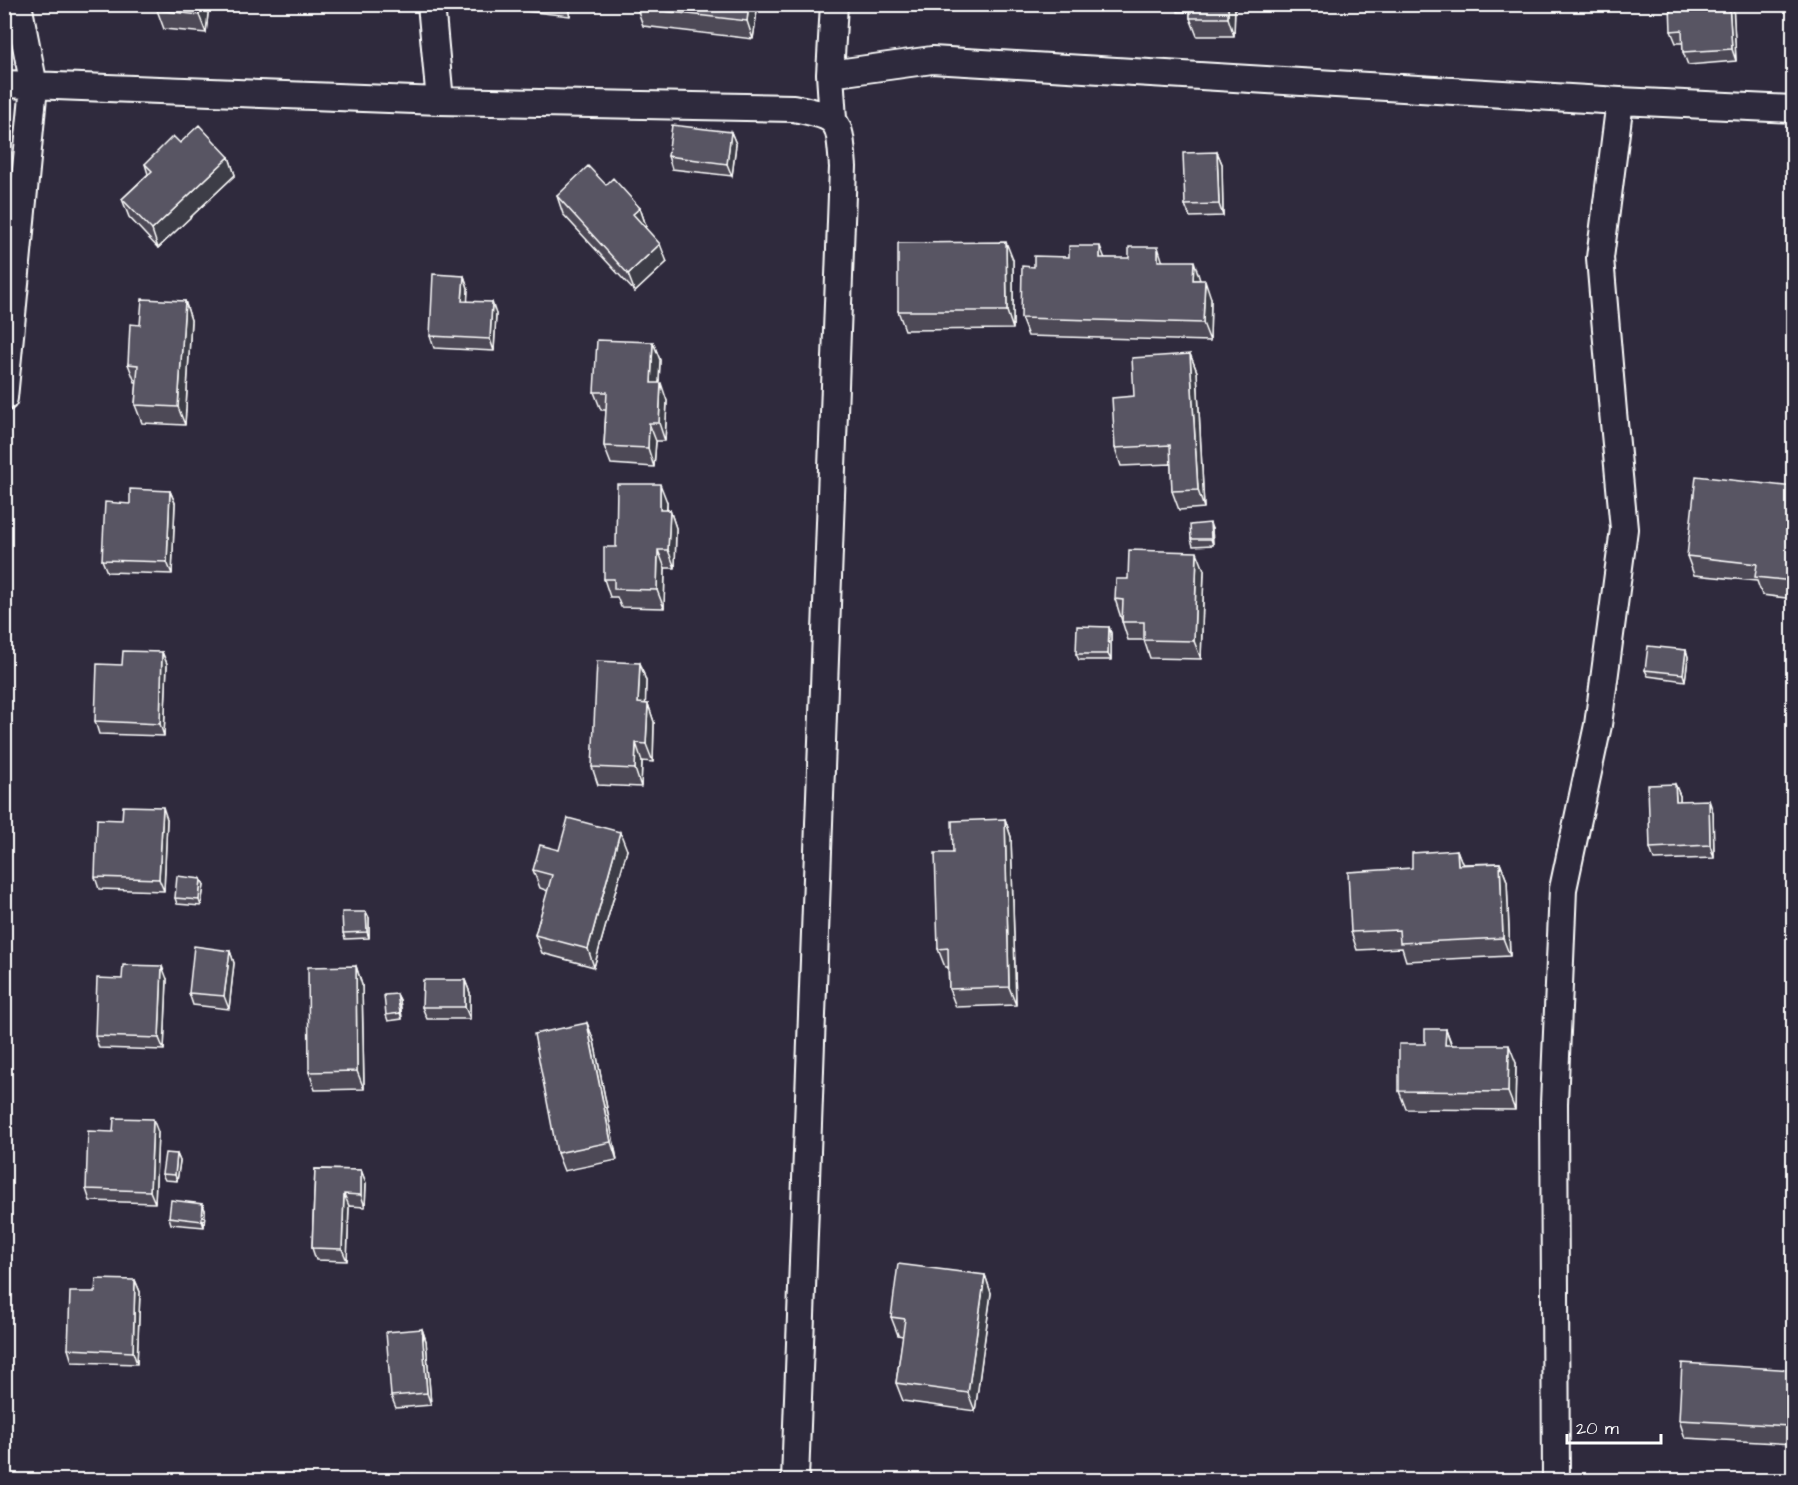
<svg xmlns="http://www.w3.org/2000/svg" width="1798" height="1485" font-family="'Architects Daughter',sans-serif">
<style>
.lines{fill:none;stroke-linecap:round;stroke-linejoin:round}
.minor-casing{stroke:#fff;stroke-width:30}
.minor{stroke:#2f2a3d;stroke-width:26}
.wall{fill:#4d4956;stroke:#fff;stroke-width:1.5}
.shaded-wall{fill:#3e3c46;stroke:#fff;stroke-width:1.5}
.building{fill:#595564;stroke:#fff;stroke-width:1.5}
</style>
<rect width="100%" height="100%" fill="#2f2a3d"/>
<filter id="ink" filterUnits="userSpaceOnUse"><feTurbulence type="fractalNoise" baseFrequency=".0167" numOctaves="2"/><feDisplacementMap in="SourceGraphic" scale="12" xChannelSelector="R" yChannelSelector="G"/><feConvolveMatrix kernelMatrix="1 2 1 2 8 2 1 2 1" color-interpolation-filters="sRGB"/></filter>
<g filter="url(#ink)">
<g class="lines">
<defs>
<path id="minor" d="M431 4 440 101
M830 74 932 60 1620 101 1794 109
M4 84 440 101 793 108C842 117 839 120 843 167L795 1480
M833 119 830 74 834 4
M4 398 34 86 18 4
M1556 1480 1554 1104 1563 889 1598 725 1624 529 1613 412 1600 258 1620 101"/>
</defs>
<!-- minor casing -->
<use href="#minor" class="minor-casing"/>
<!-- minor -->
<use href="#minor" class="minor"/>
</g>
<!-- wall -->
<path class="wall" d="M129 4H209L206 33 164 29 157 10 158 8Z
M461 4H571L570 16Z
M637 4H758L753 39 643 26 637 8Z
M1175 4H1235L1234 36H1197L1190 18V12H1178Z
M1733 4 1736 61 1688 65 1683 52V43H1676L1671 31Z
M731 132 736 144 732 176 672 169 668 156Z
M180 143 229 157 235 175 158 248 129 217 122 199 148 174 145 164Z
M1217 152 1222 164 1223 216 1190 217 1185 205Z
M606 185 640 208 646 226 645 228 667 262 635 292 563 214 557 196Z
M1105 258 1163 261 1200 280 1211 298 1210 341 1028 336 1021 318 1034 267Z
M1013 260V329L905 330 898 311Z
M464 276 468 288 467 301 496 314 494 351 434 348 430 336Z
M185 301 191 320 185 425 142 423 135 405 137 382H135L128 364 140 325Z
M653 342 660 360 659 383 667 401 665 441H656L654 467 611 464 604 446 606 410H601L594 392Z
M1190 354 1197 372 1204 508 1179 510 1172 491 1171 464 1121 466 1115 448 1134 396Z
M1794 487V599L1762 595 1757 581 1694 575 1687 556Z
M170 491 175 503 172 574 107 572 102 560 130 504Z
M667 502V510H670L676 528 675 568H665L664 608 621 607 617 597H610L604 579 616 547Z
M1212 529 1213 545 1193 546 1191 539Z
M1204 570 1201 659 1150 658 1144 640H1128L1115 599 1128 579Z
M1109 627 1111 633V660H1079L1076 654Z
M1686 650 1688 657 1685 681 1648 676 1645 670Z
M162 652 167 664 164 736 99 734 95 721 122 665Z
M640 663 646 681 645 704H648L654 722 653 762 642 761 641 787 598 785 592 767Z
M1675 784 1680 796V801L1713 812 1714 858 1654 860 1650 848Z
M167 819 164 891 99 889 95 877Z
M1005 819 1011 837 1016 1005 956 1007 949 989 948 967H945L938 949 953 853Z
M559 850H627L594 967 542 953 535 935 548 891 540 888 533 870Z
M1457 850 1462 864 1500 863 1507 881 1510 956 1406 961 1402 948 1357 950 1351 932 1412 868Z
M201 879 204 885 201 906 177 904 175 898Z
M366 912 369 918V938L345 939 343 933Z
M230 951 234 963 229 1009 193 1005 189 993Z
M356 966 362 985 364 1089 315 1090 309 1072Z
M167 979 164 1050 99 1048 95 1036Z
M465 980 470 993V1019H427L422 1007Z
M397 994 400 1000 402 1019 388 1021 386 1015Z
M587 1023 594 1041 617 1160 564 1171 557 1153Z
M1446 1029 1452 1045 1516 1063 1515 1110 1406 1109 1399 1091 1425 1044Z
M158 1132 155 1203 90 1201 86 1189Z
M177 1154 180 1161 177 1181 165 1180 162 1174Z
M315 1169 361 1170 366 1183 365 1207 349 1206 347 1261 316 1260 312 1248Z
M205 1210 204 1227 171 1224 169 1217Z
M985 1275 991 1293 975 1411 903 1401 896 1383 903 1336 898 1335 891 1317Z
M135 1280 140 1292 137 1364 72 1362 68 1349Z
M422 1329 426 1341 431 1405 396 1408 391 1396Z
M1794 1371V1444L1685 1438 1679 1420Z"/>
<!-- shaded-wall -->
<path class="shaded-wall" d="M200 4H209L206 33 199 15Z
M566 4H571L570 16Z
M749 4H758L753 39 747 21Z
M1228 4H1235L1234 36 1228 18Z
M1729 4H1733L1736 61 1732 49Z
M731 132 736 144 732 176 727 164Z
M1217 152 1222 164 1223 216 1219 204Z
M229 157 235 175 158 248 152 230Z
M640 208 646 226 639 233 633 214Z
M1006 242 1013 260V329L1007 311Z
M660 244 667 262 635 292 628 274Z
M1100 246 1107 264 1100 258Z
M1158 247 1164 266 1158 261Z
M1194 261 1200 280H1193Z
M464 276 468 288 467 313 462 301Z
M1205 280 1211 298 1210 341 1203 323Z
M185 301 191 320 185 425 178 407Z
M492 302 496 314 494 351 490 339Z
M653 342 660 360 658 401 651 383Z
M1190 354 1197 372 1204 508 1198 490Z
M661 383 667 401 665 441 659 423Z
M649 423 656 441 654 467 648 448Z
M660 484 667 502 666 528 660 510Z
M170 491 175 503 172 574 167 562Z
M670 510 676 528 675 568 668 550Z
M1210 523 1212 529 1213 545 1211 539Z
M658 550 665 568 664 608 657 590Z
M1197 552 1204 570 1201 659 1194 641Z
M1109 627 1111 633V660L1108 654Z
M1686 650 1688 657 1685 681 1683 674Z
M162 652 167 664 164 736 160 724Z
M640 663 646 681 645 722 638 703Z
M648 704 654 722 653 762 646 744Z
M636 743 642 761 641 787 635 769Z
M1675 784 1680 796V814L1676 801Z
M1709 800 1713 812 1714 858 1710 845Z
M163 807 167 819 164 891 159 879Z
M1005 819 1011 837 1016 1005 1009 987Z
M620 832 627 850 594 967 588 949Z
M1457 850 1464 868 1458 865Z
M1500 863 1507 881 1510 956 1503 938Z
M201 879 204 885 201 906 199 900Z
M366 912 369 918V938L367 932Z
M230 951 234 963 229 1009 224 996Z
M162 966 167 979 164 1050 159 1038Z
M356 966 362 985 364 1089 357 1071Z
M465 980 470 993V1019L465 1007Z
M397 994 400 1000 402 1019 400 1013Z
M587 1023 594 1041 617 1160 611 1142Z
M1446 1029 1452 1047 1445 1045Z
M1509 1045 1516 1063 1515 1110 1508 1092Z
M153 1119 158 1132 155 1203 150 1191Z
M177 1154 180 1161 177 1181 175 1175Z
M361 1170 366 1183 365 1207 361 1195Z
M344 1194 349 1206 347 1261 342 1249Z
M203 1204 205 1210 204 1227 202 1221Z
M985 1275 991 1293 975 1411 968 1393Z
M135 1280 140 1292 137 1364 133 1352Z
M422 1329 426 1341 431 1405 427 1393Z
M1794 1371V1437L1790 1426Z"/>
<!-- building -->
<path class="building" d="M158 4H200L199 15 157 10Z
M637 4H749L747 21 637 8Z
M1190 4H1228V18H1190Z
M1729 4 1732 49 1683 52 1682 30 1671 31 1670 5Z
M199 125 229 157 152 230 122 199 152 171 145 164 173 136 180 143Z
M672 125 731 132 727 164 668 156Z
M1217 152 1219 204 1185 205 1183 153Z
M588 166 606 185 613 178 640 208 633 214 660 244 628 274 557 196Z
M1006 242 1007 311H898V243Z
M1069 246H1100V258H1129V247H1158V261H1194L1193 280H1205L1203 323 1021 318 1022 266 1034 267V256L1069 257Z
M433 274 464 276 462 301 492 302 490 339 430 336Z
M142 299 185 301 178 407 135 405 138 365 128 364 130 324 140 325Z
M597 340 653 342 651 383H661L659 423H649L648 448 604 446 607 392H594Z
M1190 354 1198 490 1172 491 1170 445 1115 448 1112 398 1134 396 1132 358Z
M1696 476 1794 487V581L1755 577 1757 564 1687 556Z
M617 484H660V510H670L668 550H658L657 590 614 589V579H604V547H616Z
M130 489 170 491 167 562 102 560 105 502 130 504Z
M1210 523 1211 539H1191L1190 525Z
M1129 550 1197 552 1194 641 1144 640V622H1122L1123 600 1115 599 1116 579H1128Z
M1077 626 1109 627 1108 654H1076Z
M1648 646 1686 650 1683 674 1645 670Z
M123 651 162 652 160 724 95 721 97 664 122 665Z
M597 661 640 663 638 703 648 704 646 744 636 743 635 769 592 767Z
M1675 784 1676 801 1709 800 1710 845 1650 848 1648 785Z
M123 806 163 807 159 879 95 877 97 819 122 820Z
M568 818 620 832 588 949 535 935 552 875 533 870 540 845 559 850Z
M1005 819 1009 987 949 989 948 948 938 949 935 853H953L952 821Z
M1457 850 1458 865 1500 863 1503 938 1400 943 1399 930 1351 932 1348 872 1412 868V853Z
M177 876 201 879 199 900 175 898Z
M342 912H366L367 932 343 933Z
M194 946 230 951 224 996 189 993Z
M123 965 162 966 159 1038 95 1036 97 978 122 979Z
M356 966 357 1071 309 1072 308 967Z
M423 980H465V1007H422Z
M397 994 400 1013 386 1015 384 995Z
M587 1023 611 1142 557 1153 534 1034Z
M1425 1029H1446L1445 1045H1509L1508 1092 1399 1091V1044H1425Z
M114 1118 153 1119 150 1191 86 1189 88 1131 113 1132Z
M165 1153 177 1154 175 1175 162 1174Z
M315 1169 361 1170V1195L344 1194 342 1249 312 1248Z
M171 1200 203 1204 202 1221 169 1217Z
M898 1264 985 1275 968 1393 896 1383 905 1319 891 1317Z
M96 1279 135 1280 133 1352 68 1349 70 1292H95Z
M422 1329 427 1393 391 1396 386 1332Z
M1682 1363 1793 1370 1790 1426 1679 1420Z
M412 1474 489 1479V1480H412Z"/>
</g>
<!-- margin -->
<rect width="1798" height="1485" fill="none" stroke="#2f2a3d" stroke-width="24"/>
<rect x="12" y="12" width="1774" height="1461" fill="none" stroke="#fff" stroke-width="2" filter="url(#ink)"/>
<!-- scale -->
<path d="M1567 1434v9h94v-9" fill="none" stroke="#ffffff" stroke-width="3"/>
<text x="1576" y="1434" font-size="18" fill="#ffffff" stroke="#2f2a3d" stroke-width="4.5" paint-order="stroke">20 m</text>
</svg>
